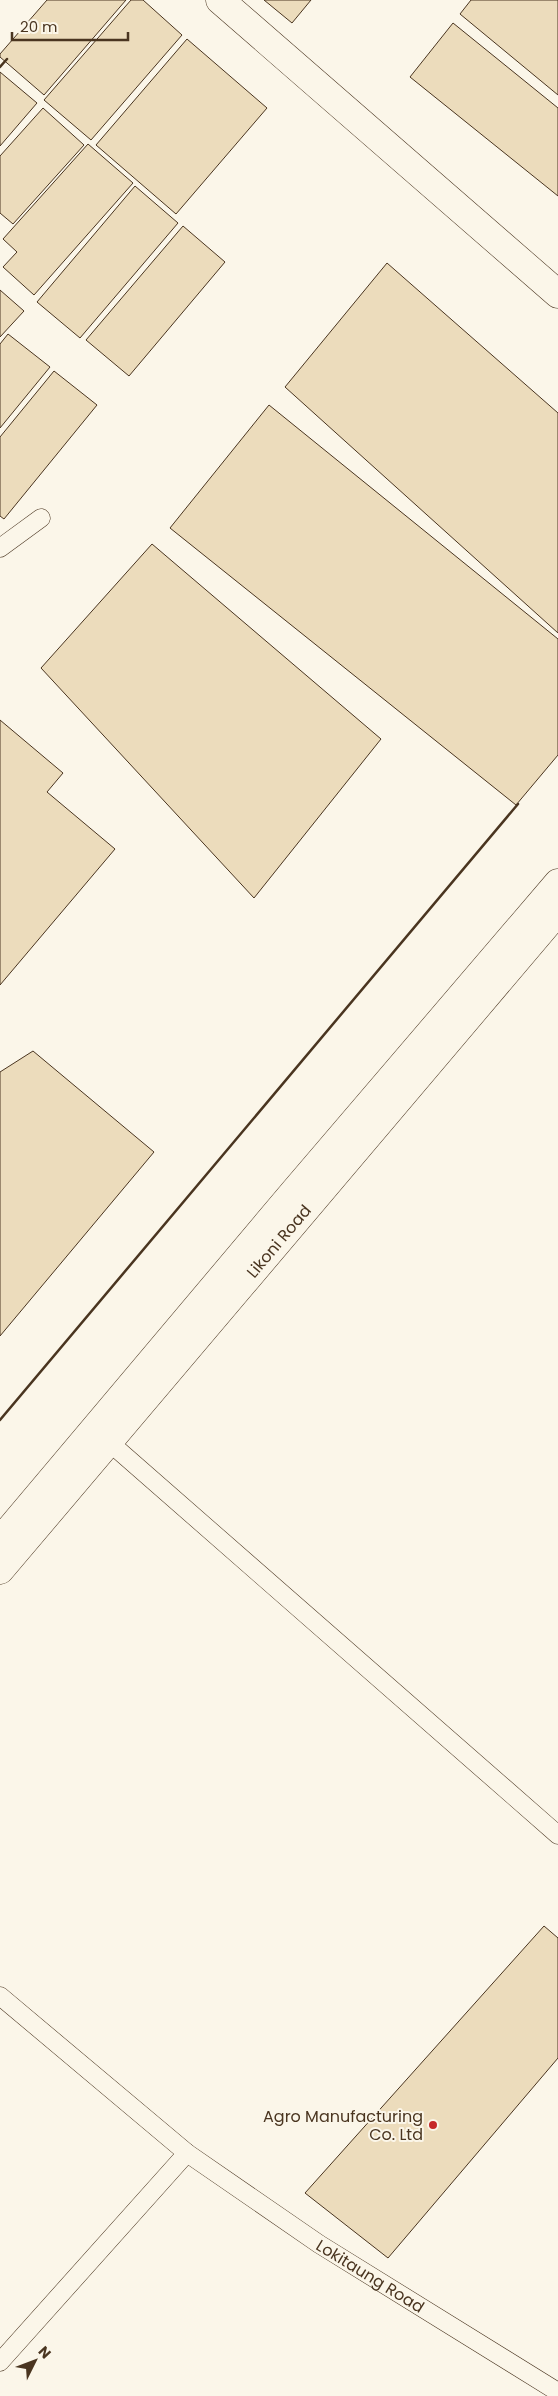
<svg xmlns="http://www.w3.org/2000/svg" width="558" height="2396" font-family="Poppins,sans-serif">
<style>
.building{fill:#ecdcbc;stroke:#4a3520}
.lines{fill:none;stroke-linecap:round;stroke-linejoin:round}
.lane-casing{stroke:#4a3520;stroke-width:19}
.street-casing{stroke:#4a3520;stroke-width:29}
.secondary-casing{stroke:#4a3520;stroke-width:29}
.lane{stroke:#fbf6e9;stroke-width:18}
.street{stroke:#fbf6e9;stroke-width:28}
.secondary{stroke:#fbf6e9;stroke-width:28}
.wall{stroke:#4a3520;stroke-width:2.5}
.poi-dot{fill:#c62828;stroke:#fbf6e9;stroke-width:2}
.labels{text-anchor:middle;stroke-width:4;stroke-linejoin:round;paint-order:stroke}
.street-label{font-size:16px;fill:#4a3520;stroke:#fbf6e9}
.poi-label{font-size:16px;fill:#4a3520;stroke:#fbf6e9;text-anchor:end}
</style>
<rect width="100%" height="100%" fill="#fbf6e9"/>
<!-- building -->
<path class="building" d="M47 0H126L44 95 0 57V54Z
M131 0H143L182 35 91 140 44 100Z
M264 0H311L292 23Z
M471 0H558V95L460 14Z
M453 23 558 108V196L410 77Z
M187 39 267 108 176 214 96 145Z
M0 72 37 103 0 146Z
M43 108 84 145 13 224 0 213V156Z
M88 144 133 183 34 295 3 267 17 252 3 239Z
M135 186 178 223 80 338 37 302Z
M183 226 225 262 129 376 86 340Z
M387 263 558 413V633L285 387Z
M0 290 24 311 0 337Z
M8 334 50 367 0 428V344Z
M54 371 97 405 4 519 0 516V437Z
M269 405 558 639V755L516 805 170 528Z
M152 544 381 739 254 898 41 668Z
M0 720 63 773 47 792 115 849 0 985Z
M33 1051 154 1152 0 1336V1072Z
M544 1926 558 1938V2058L388 2258 305 2193Z"/>
<g class="lines">
<defs>
<g id="lane">
<path d="M0 548 41 518"/>
<path d="M109 1442 558 1835"/>
<path id="s1" d="M0 1996 187 2153 319 2244 558 2392"/>
<path d="M0 2362 187 2153"/>
</g>
<path id="street" d="M220 0 558 294"/>
<g id="secondary">
<path d="M0 1541 293 1193 558 883"/>
<path id="s2" d="M0 1570 558 911"/>
</g>
</defs>
<!-- lane casing -->
<use href="#lane" class="lane-casing"/>
<!-- street casing -->
<use href="#street" class="street-casing"/>
<!-- secondary casing -->
<use href="#secondary" class="secondary-casing"/>
<!-- lane -->
<use href="#lane" class="lane"/>
<!-- street -->
<use href="#street" class="street"/>
<!-- secondary -->
<use href="#secondary" class="secondary"/>
<!-- wall -->
<path class="wall" d="M0 67 7 59
M0 1420 518 804"/>
</g>
<!-- markers -->
<circle class="poi-dot" cx="433" cy="2125" r="5"/>
<g class="labels">
<!-- street labels -->
<g class="street-label">
<text dy="6" stroke="none"><textPath href="#s2" startOffset="431">Likoni Road</textPath></text>
<text dy="6" stroke="none"><textPath href="#s1" startOffset="465">Lokitaung Road</textPath></text>
</g>
<!-- poi labels -->
<g class="poi-label">
<text x="423" y="2122">Agro Manufacturing<tspan x="423" dy="18">Co. Ltd</tspan></text>
</g>
</g>
<!-- north arrow -->
<g transform="translate(35 2361) rotate(48)" stroke="#fbf6e9" stroke-width="4" paint-order="stroke">
<path d="M0-4L9 19L0 12L-9 19Z" fill="#4a3520"/>
<text y="-8" font-size="14" font-weight="bold" text-anchor="middle" fill="#4a3520">N</text>
</g>
<!-- scale -->
<path d="M12 32v8h116v-8" fill="none" stroke="#4a3520" stroke-width="2.5"/>
<text x="20" y="32" font-size="15" fill="#4a3520" stroke="#fbf6e9" stroke-width="4" paint-order="stroke">20 m</text>
</svg>
